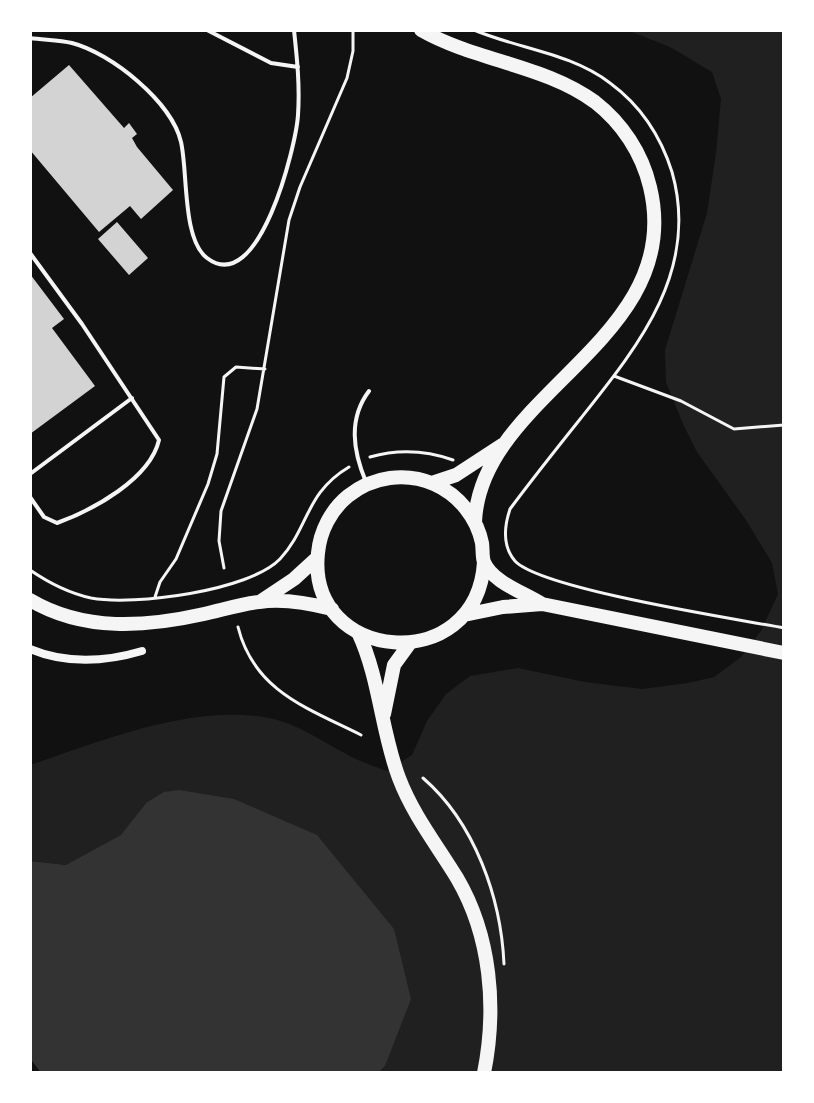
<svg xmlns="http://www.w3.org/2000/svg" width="814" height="1103" font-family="Poppins,sans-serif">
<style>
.green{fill:#202020}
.water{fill:#333}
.building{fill:#d3d3d3}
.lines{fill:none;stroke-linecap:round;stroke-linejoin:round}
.path{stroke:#f5f5f5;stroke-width:3}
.service{stroke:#f5f5f5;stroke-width:4}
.minor{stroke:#f5f5f5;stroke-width:8}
.primary{stroke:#f5f5f5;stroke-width:14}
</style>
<rect width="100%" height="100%" fill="#111"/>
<!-- green -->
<path class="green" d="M627 30H784V1073H378L385 1066 146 803 122 835 101 848 66 865 30 861V765C104 740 203 699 281 721 309 730 332 748 358 760 367 764 377 767 387 771L412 755 427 721 446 694 470 676 518 668 585 682 642 689 688 683 714 677 741 657 761 631 778 594 772 563 746 520 697 452 683 424 666 382 665 350 707 213 716 153 721 99 712 72 670 47Z"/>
<!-- water -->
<path class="water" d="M179 790 234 799 317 835 394 929 411 999 385 1066 378 1073H41L30 1058V861L66 865 121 835 146 803 164 792Z"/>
<!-- building -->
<path class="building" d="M69 65 124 128 129 123 137 134 132 138 137 147 173 190 141 219 130 206 99 232 30 150V98Z
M117 222 148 258 129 275 98 239Z
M30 274 64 319 52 328 95 386 30 434Z"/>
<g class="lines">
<!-- path -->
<path class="path" d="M474 30C519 49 571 53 610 83 640 105 661 137 672 172 700 270 639 345 581 418 557 448 533 478 510 509 504 527 502 546 515 561 541 589 736 619 784 628
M614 376 681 401 734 429 784 425
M370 457C398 449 425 450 453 460
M224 568 219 541 221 511 257 409 289 220 300 187 347 78 353 51V30
M30 570C49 583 68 593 91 598 134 606 249 591 280 559 309 528 305 493 349 467
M155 597 160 582 176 559 208 484 217 454 224 377 236 367 265 369
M238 627C254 691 307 708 361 735
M423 778C475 823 501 898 504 964"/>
<!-- service -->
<path class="service" d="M207 30 271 63 298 67
M30 38C44 40 59 40 72 43 111 53 172 102 181 142 188 172 182 239 207 258 259 298 296 146 298 115 300 86 297 58 294 30
M30 253 82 324 159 440C150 479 93 510 57 523L44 517 30 497
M30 474 132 398
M366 482C353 451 348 419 369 391"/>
<!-- minor -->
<path class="minor" d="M30 649C66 664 105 662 142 651"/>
<!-- primary -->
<path class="primary" d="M421 30C475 61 545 65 595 102 622 123 642 153 650 187 687 340 480 393 475 522
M432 483 456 475 502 445
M484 562C477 678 306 663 318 553 320 531 331 510 348 496 373 476 406 472 434 484 459 495 477 518 482 543 483 549 482 557 484 562 492 582 525 593 542 604
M30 600C84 632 146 627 204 614 222 610 241 604 259 602 283 598 309 603 332 609
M261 601 294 579 317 558
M464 615 503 607 542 604 784 653
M358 632C380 679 381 731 399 778 413 815 437 845 457 878 491 936 497 1008 484 1073
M384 714 394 665 410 643"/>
</g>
<!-- border -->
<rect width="814" height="1103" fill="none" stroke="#ffffff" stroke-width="64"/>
</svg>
